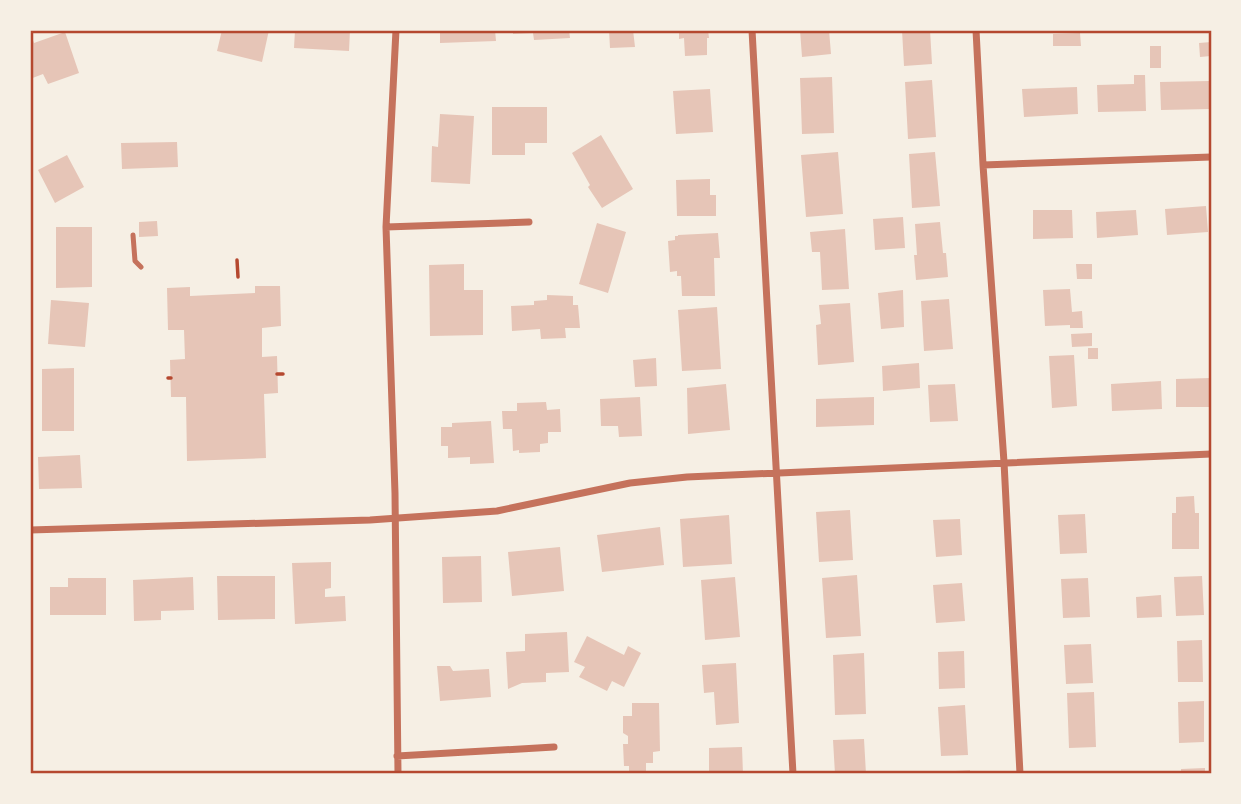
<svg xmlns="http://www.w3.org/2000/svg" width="1241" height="804" font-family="'Fira Sans Condensed',sans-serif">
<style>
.building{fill:#e6c5b7}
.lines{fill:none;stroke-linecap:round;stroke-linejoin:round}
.path{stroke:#b5482f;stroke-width:3.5}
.service{stroke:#c5725c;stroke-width:5}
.minor{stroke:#c5725c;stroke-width:7}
.neatline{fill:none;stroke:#b5482f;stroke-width:2.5}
</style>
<rect width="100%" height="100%" fill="#f6efe4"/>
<!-- building -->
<path class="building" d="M222 30H269L262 62 217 51Z
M295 30H350L349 51 294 48Z
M440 30H495L496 41 440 43Z
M513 30H569L570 38 534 40 533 33 513 34Z
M609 30H633L635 47 610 48Z
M679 30H708L709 38H707V55L685 56 684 38 679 39Z
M800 30H829L831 54 802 57Z
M902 30H930L932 64 904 66Z
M30 32 34 43 65 32 79 73 48 84 43 74 30 79Z
M1080 33 1081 46H1053V34Z
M1211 42V56L1200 57 1199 43Z
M1150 46H1161V68H1150Z
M1134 75H1145L1146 111 1098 112 1097 85 1134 84Z
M832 77 834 133 802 134 800 78Z
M932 80 936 137 908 139 905 82Z
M1209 81 1210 109 1161 110 1160 82Z
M1077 87 1078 114 1024 117 1022 89Z
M710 89 713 132 676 134 673 91Z
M492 107H547V143H525V155H492Z
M440 114 474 116 470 184 431 182 432 146 438 147Z
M601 135 633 189 602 208 588 187 590 185 572 153Z
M177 142 178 167 122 169 121 143Z
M838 152 843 214 806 217 801 155Z
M935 152 940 206 912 208 909 154Z
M67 155 84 187 55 203 38 170Z
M710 179V195H716V216H677L676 180Z
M1206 206 1208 232 1167 235 1165 209Z
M1033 210H1072L1073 238 1033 239Z
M1136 210 1138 235 1097 238 1096 212Z
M903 217 905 248 875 250 873 219Z
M157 221 158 236 139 237V222Z
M940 222 943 253H946L948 277 916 280 914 255H917L915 224Z
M597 223 626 232 608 293 579 284Z
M56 227H92V287L56 288Z
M845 229 849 289 822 290 820 252H812L810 232Z
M718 233 720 258H714L715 296H682L681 276H677V271L670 272 668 241 675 240V236H678V235Z
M464 264V290H483V335L430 336 429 265Z
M1076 264H1092V279H1077Z
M255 286H280L281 326 262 328V357L277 356 278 393 264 394 266 458 187 461 186 397H171L170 360 185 359 184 330H168L167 288 190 287V296L255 293Z
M1070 289 1072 312 1082 311 1083 328H1070V325L1045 326 1043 290Z
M903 290 904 327 881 329 878 293Z
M547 295 573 296V305H578L580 328H565L566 338 541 339 540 329 512 331 511 306 534 305V301L547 300Z
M949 299 953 349 924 351 921 301Z
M51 300 89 303 85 347 48 344Z
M850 303 854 362 818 365 816 325 821 324 819 305Z
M717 307 721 369 682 371 678 310Z
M1092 333V346L1072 347 1071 334Z
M1088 348H1098V359H1088Z
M1074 355 1077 406 1052 408 1049 356Z
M656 358 657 386 635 387 633 360Z
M919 363 920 388 883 391 882 366Z
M74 368V431H42V369Z
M1211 378V407H1176V379Z
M1161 381 1162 409 1112 411 1111 384Z
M726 384 730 430 688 434 687 388Z
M955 384 958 421 930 422 928 385Z
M640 397 642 436 619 437 618 426H601L600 399Z
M874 397V425L816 427V399Z
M546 402 547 410 560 409 561 432H548V443L540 444V452L519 453V450L513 451 512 429H503L502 411H517V403Z
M491 421 494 463 470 464V457L448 458V446H441V427H452V423Z
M80 455 82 488 39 489 38 457Z
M1194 496 1195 513H1199V549H1172V513H1176V497Z
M850 510 853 560 819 562 816 512Z
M1085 514 1087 553 1060 554 1058 515Z
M729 515 732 564 683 567 680 519Z
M960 519 962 555 936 557 933 520Z
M660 527 664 565 602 572 597 535Z
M560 547 564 591 512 596 508 552Z
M481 556 482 602 443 603 442 557Z
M331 562V588L325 589V597L345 596 346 621 295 624 292 563Z
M857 575 861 636 826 638 822 578Z
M217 576H275V619L218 620Z
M1202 576 1204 615 1176 616 1174 577Z
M193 577 194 610 161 611V620L134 621 133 580Z
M735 577 740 637 705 640 701 580Z
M68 578H106V615H50V587H68Z
M1088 578 1090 617 1063 618 1061 579Z
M30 579H32L33 612H30Z
M962 583 965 621 936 623 933 585Z
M1161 595 1162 617 1137 618 1136 597Z
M567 632 569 672 546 673V682L522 683 508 689 506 652 525 651V634Z
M587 636 624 655 628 646 641 653 624 687 612 681 607 691 579 677 585 667 574 662Z
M1202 640 1203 682H1178L1177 641Z
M1091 644 1093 683 1066 684 1064 645Z
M964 651 965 688 939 689 938 652Z
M864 653 866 714 835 715 833 655Z
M736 663 739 723 716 725 714 692 704 693 702 665Z
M437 666H450L453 671 489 669 491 697 440 701Z
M1094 692 1096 747 1069 748 1067 693Z
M1204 701V742L1179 743 1178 702Z
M632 703H659L660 751 653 752V763H646V772H629V766H624L623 744H628V736L623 733V716H632Z
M965 705 968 755 941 756 938 707Z
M864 739 866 774H835L833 740Z
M742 747 743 774H709V748Z
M1205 768V774H1181V769Z
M970 770V774H941V772Z"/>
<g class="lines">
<!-- path -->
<path class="path" d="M237 260 238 277
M277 374H283
M168 378H171"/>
<!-- service -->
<path class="service" d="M133 235 135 261 141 267"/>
<!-- minor -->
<path class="minor" d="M396 30 386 227 395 493 398 774
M752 30 793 774
M976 30 983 165 1004 462 1020 774
M983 165 1211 157
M386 227 529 222
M30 530 370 520 497 511 630 483 687 477 1211 454
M397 756 554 747"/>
</g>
<!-- border -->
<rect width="1241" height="804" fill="none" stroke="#f6efe4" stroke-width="63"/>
<rect x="32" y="32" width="1178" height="740" class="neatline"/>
</svg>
